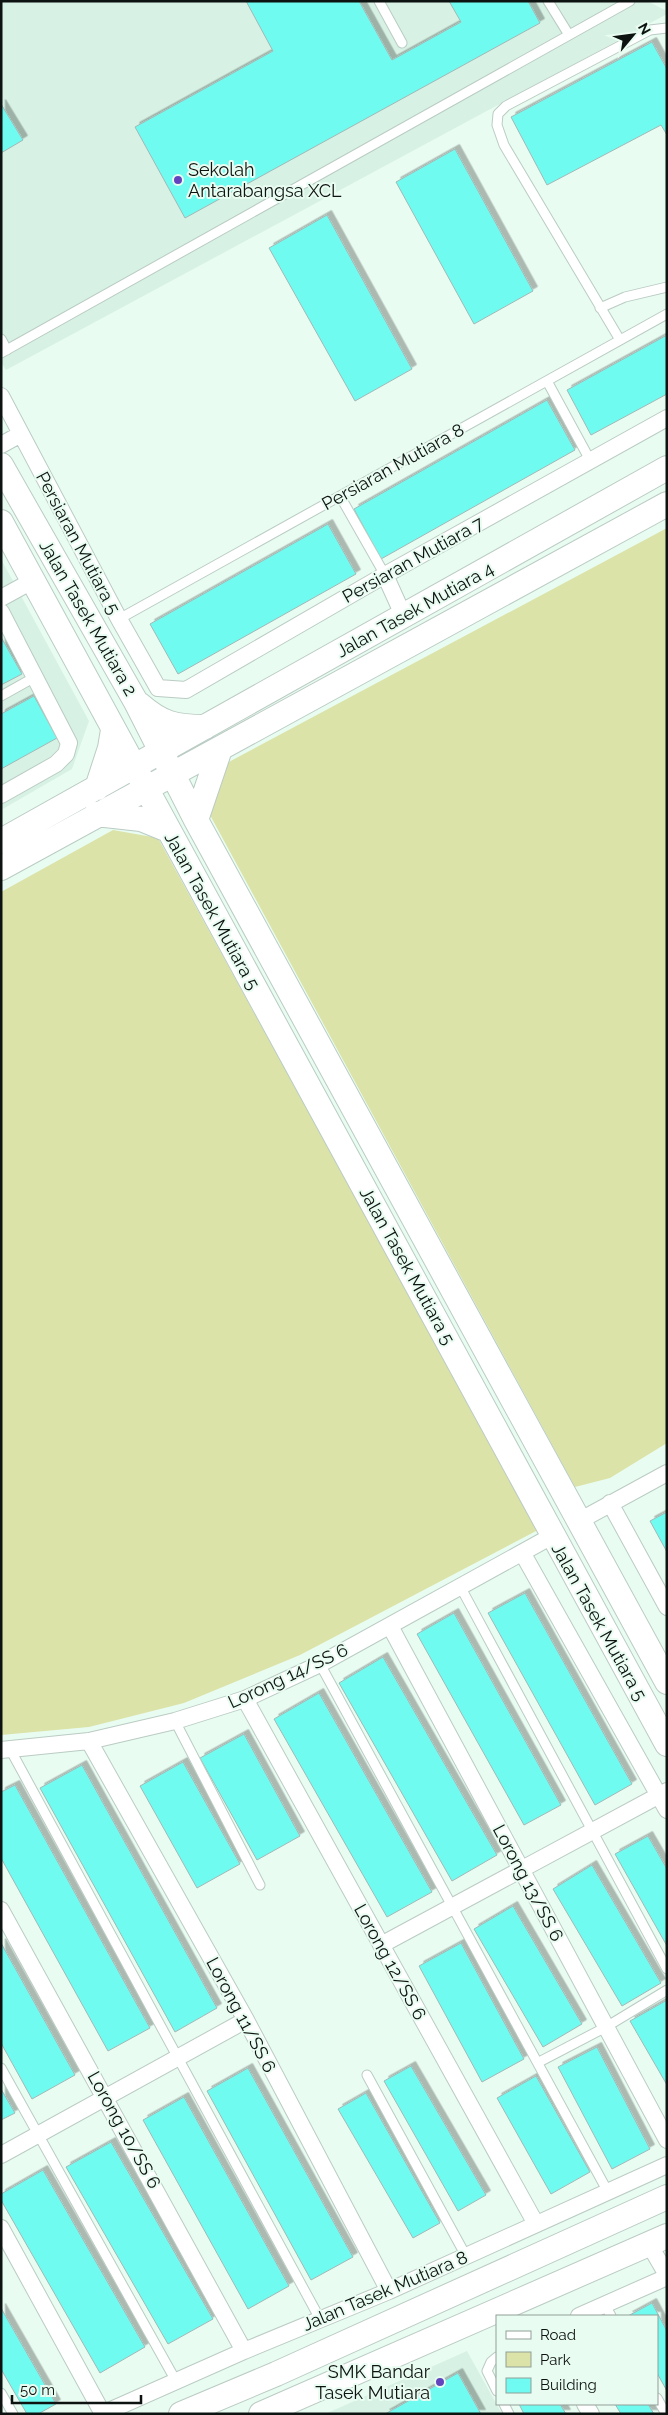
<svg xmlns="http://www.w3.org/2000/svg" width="668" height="2415" font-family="Raleway,sans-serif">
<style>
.built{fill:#d7f1e4}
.green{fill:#dce3a8}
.building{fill:#6ffbf1;stroke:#a3b8b5;filter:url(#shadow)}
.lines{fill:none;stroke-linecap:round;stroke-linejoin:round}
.lane-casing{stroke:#baccc3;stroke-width:11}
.street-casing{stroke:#baccc3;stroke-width:18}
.secondary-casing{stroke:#baccc3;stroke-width:26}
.lane{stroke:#fff;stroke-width:9}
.street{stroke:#fff;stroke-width:16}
.secondary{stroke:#fff;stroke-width:24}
.poi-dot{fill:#6245be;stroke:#e9fcf2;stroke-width:2}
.labels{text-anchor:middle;stroke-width:4;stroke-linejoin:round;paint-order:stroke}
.poi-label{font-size:18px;fill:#0d1310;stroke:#e9fcf2;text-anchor:start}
.street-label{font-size:18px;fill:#0d1310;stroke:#e9fcf2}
</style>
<defs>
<filter id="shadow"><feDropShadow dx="4.5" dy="-4.5" stdDeviation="0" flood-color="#0004"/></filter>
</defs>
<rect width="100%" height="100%" fill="#e9fcf2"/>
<!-- built -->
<path class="built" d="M1 1H647L667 11V14L6 370 1 362Z
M1 559 89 721 72 769 1 810Z
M467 2351 502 2414H325Z"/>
<!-- green -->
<path class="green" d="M667 528V1443L610 1478 575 1487 210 815 225 764Z
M113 830 158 838 538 1530 300 1655 184 1703 89 1727 1 1735V892Z"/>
<!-- building -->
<path class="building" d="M246 1H359L392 60 461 22 449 1H528L540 23 185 218 135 127 273 51Z
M652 42 667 69V135L661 125 547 185 511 117Z
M1 104 23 140 1 153Z
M455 149 533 291 474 324 396 182Z
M327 215 412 369 355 401 269 248Z
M667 335V394L591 435 567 390Z
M547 400 575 450 381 559 354 509Z
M328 524 356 574 178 674 150 624Z
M1 637 22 674 1 685Z
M34 696 57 738 1 769V714Z
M667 1512V1552L650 1521Z
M525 1593 632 1784 595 1805 488 1613Z
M454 1613 561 1805 524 1825 417 1634Z
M383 1657 497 1855 452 1881 339 1683Z
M319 1693 432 1892 387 1917 274 1719Z
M244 1734 300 1836 257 1860 200 1758Z
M183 1762 240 1864 197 1888 140 1786Z
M82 1765 217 2008 175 2032 40 1788Z
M15 1785 150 2028 108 2051 1 1858V1792Z
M648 1836 667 1869V1946L615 1854Z
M592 1865 661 1983 622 2006 553 1889Z
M513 1906 582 2024 543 2047 474 1929Z
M1 1943 75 2075 32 2099 1 2043Z
M461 1943 524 2059 482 2082 419 1966Z
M667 2000V2085L630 2021Z
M597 2047 650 2149 612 2169 558 2067Z
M411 2066 486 2195 458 2211 384 2081Z
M248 2068 353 2257 311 2280 207 2091Z
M536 2076 590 2172 551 2194 497 2098Z
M1 2089 15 2113 1 2120Z
M366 2093 440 2223 413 2238 338 2109Z
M184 2097 289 2286 248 2309 143 2120Z
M111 2142 213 2319 168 2344 66 2167Z
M43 2170 145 2347 100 2373 1 2200V2194Z
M652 2303 667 2331V2391L657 2373V2316H628Z
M1 2308 56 2404 38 2414H27L1 2369Z
M458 2373 481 2414H385Z
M519 2404H560L566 2414H524Z
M615 2404H648L654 2414H621Z"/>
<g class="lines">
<defs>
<path id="lane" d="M379 1 402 43
M548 1 569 35
M600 308 625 297 667 287
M1 339 7 350
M620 340 504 145 497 125 498 114 506 106 650 30 667 28
M1 353 630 1
M547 381 590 460
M340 496 385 575
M119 619 667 314
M1 696 35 677
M461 1588 667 1969
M320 1664 608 2192
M175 1721 260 1885
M10 1749 320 2319
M539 2062 606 2027 667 1990
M1 2068 176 2381
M367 2075 466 2256
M605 2305 611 2316
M497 2357 491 2362 487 2371 497 2391
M1 2393 13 2414
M657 2398 666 2414
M504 2404 509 2414"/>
<path id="street" d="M1 396 119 619 158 688 186 690 385 575 667 418
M1 445 21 434
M385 575 404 617
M1 598 34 580
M1 612 69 743 66 754 56 764 1 795
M610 1503 667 1607
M579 1521 667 1473
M523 1554 667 1810
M390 1626 667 2140
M245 1699 536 2224
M89 1741 246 2020 389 2291
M1 1750 89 1741 175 1721 245 1699 320 1664 552 1536
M1 1910 244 2351
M381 1945 667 1791
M1 2155 246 2020
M1 2228 103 2414
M649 2244 667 2275
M579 2316 667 2277
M585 2404 591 2414
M102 2414 244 2351 389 2291 667 2165"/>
<path id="secondary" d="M1 465 136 702 196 820 667 1682
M1 522 667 1744
M139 704C162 724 175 727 205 727
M97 788 110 748 113 730
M96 814 141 819 168 830
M196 820 220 749
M1 841 667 468
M1 868 667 504
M181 2414 276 2374 667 2197
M261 2414 667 2236"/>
</defs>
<!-- lane casing -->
<use href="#lane" class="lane-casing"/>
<!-- street casing -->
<use href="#street" class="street-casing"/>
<!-- secondary casing -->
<use href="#secondary" class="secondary-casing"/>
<!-- lane -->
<use href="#lane" class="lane"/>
<!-- street -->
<use href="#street" class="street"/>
<!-- secondary -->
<use href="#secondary" class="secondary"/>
</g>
<!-- markers -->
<g class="poi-dot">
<circle cx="178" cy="180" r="5"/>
<circle cx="440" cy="2382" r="5"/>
</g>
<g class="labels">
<!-- poi labels -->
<g class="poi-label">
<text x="188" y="176">Sekolah<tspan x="188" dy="21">Antarabangsa XCL</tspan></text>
<text x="430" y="2378" text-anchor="end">SMK Bandar<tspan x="430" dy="21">Tasek Mutiara</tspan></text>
</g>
<!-- street labels -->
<g class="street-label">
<text transform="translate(393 467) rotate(-29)" y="6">Persiaran Mutiara 8</text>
<text transform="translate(78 543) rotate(62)" y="6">Persiaran Mutiara 5</text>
<text transform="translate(413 560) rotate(-29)" y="6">Persiaran Mutiara 7</text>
<text transform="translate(415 610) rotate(-29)" y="6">Jalan Tasek Mutiara 4</text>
<text transform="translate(88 618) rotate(60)" y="6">Jalan Tasek Mutiara 2</text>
<text transform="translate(212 911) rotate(61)" y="6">Jalan Tasek Mutiara 5</text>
<text transform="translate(407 1266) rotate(61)" y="6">Jalan Tasek Mutiara 5</text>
<text transform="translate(599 1622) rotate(61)" y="6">Jalan Tasek Mutiara 5</text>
<text transform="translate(288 1676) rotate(-25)" y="6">Lorong 14/SS 6</text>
<text transform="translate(528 1883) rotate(62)" y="6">Lorong 13/SS 6</text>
<text transform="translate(390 1962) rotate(61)" y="6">Lorong 12/SS 6</text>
<text transform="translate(241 2015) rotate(62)" y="6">Lorong 11/SS 6</text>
<text transform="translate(124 2130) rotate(61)" y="6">Lorong 10/SS 6</text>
<text transform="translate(385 2291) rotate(-23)" y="6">Jalan Tasek Mutiara 8</text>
</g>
</g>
<!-- border -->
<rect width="668" height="2415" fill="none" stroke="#0d1310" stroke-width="5"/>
<!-- legend -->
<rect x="496" y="2315" width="162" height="90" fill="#e9fcf2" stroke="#919f98"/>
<rect x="506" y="2331" width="25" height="8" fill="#ffffff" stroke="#919f98"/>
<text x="540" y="2340" font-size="15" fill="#0d1310">Road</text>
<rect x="506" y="2352" width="25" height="15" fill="#dce3a8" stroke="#919f98"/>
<text x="540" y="2365" font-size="15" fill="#0d1310">Park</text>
<rect x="506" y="2378" width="25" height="15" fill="#6ffbf1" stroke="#919f98"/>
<text x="540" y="2390" font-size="15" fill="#0d1310">Building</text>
<!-- north arrow -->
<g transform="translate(633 35) rotate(61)" stroke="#e9fcf2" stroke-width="4" paint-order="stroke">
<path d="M0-4L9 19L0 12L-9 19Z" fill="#0d1310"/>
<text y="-8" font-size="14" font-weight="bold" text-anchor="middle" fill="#0d1310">N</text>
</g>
<!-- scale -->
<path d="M12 2395v8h129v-8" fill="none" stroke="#0d1310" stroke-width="2.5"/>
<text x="20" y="2395" font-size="15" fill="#0d1310" stroke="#e9fcf2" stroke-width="4" paint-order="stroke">50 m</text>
</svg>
